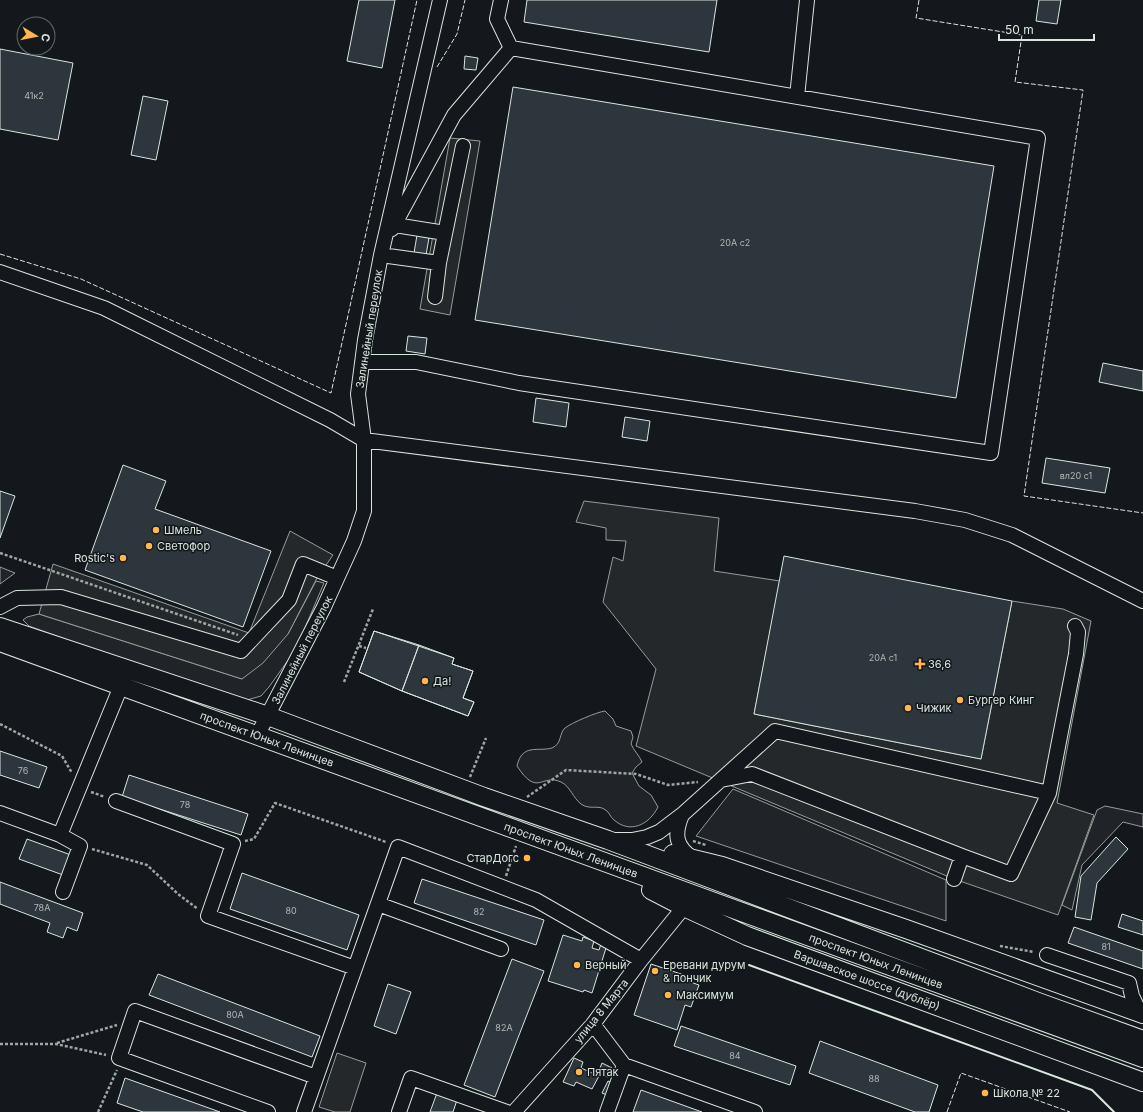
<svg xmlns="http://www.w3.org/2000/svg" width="1143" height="1112" font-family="Inter,sans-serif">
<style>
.green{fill:#202428;stroke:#939e99}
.parking{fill:#24282b;stroke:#939e99}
.building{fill:#2c363c;stroke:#d8e6dc}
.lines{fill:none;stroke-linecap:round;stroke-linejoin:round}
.minor-casing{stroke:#d8e6dc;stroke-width:16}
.major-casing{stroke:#d8e6dc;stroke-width:20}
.path{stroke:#9da8a2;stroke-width:2.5;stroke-dasharray:3 2;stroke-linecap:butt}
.minor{stroke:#14181c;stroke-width:14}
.major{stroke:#14181c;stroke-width:18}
.fence{stroke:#d8e6dc;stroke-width:1;stroke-dasharray:5 2;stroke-linecap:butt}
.wall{stroke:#d8e6dc;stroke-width:2}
.poi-dot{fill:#ffb74d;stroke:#14181c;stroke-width:1.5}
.labels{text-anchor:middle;stroke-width:3;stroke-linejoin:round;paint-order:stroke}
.number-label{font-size:9px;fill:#adbab4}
.street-label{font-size:11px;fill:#d8e6dc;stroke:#14181c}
.poi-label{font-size:11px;fill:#d8e6dc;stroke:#14181c;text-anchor:start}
</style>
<rect width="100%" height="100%" fill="#14181c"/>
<!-- green -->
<path class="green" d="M0 567 15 573 0 584Z
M316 581 324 583 296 649 269 687 261 696 240 702 29 626 23 620 27 617 39 614 242 679 288 634Z
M605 711 613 719 616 726 631 731 633 737 631 744C634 751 639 755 642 762L636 767 632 773 639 786 651 795 658 807C649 825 630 834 614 820 610 817 609 811 604 809 598 805 589 810 581 804 573 798 570 786 561 782 541 773 538 798 517 766 522 743 538 752 552 748 562 744 559 733 565 728 571 723 597 712 605 711Z
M733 789 946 880V921L696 836Z
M1105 806 1143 814V827L1123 822 1082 865 1072 910 1062 905 1097 810Z"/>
<!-- parking -->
<path class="parking" d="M450 138 480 141 450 315 420 309Z
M584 501 719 518 714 571 780 581 754 714 981 759 1012 601 1063 609 1091 621 1057 803 1094 815 1058 915 954 879 636 746 656 669 603 602 613 557 623 561 626 541 606 540V528L576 522Z
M290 531 333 555 317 578 288 634 263 663 242 679 39 614 53 564 249 633Z
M337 1053 366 1063 350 1112H335L319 1107Z"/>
<!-- building -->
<path class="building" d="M359 0H395L382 68 347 61Z
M527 0H717L709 52 524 22Z
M1039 0H1061L1057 24 1036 21Z
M0 49 73 63 58 140 0 129Z
M465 56 478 58 476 70 464 69Z
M513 87 994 166 956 398 475 320Z
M143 96 168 101 156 160 131 155Z
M417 235 429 238 426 255 414 253Z
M408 336 427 338 425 354 406 351Z
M1103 363 1143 371V391L1099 382Z
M536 398 569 403 566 427 533 422Z
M625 417 650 421 647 441 622 437Z
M1046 458 1110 468 1105 493 1042 483Z
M123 465 166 481 155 509 271 551 243 627 85 570Z
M0 491 15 496 0 538Z
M784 556 1012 601 981 759 754 714Z
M374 631 419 645 402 691 359 672Z
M374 631 454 658 452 664 473 671 463 698 474 702 468 716 402 691 359 672Z
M419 645 454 658 452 664 473 671 463 698 474 702 468 716 402 691Z
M0 751 47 767 39 788 0 775Z
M129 775 248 814 241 835 122 797Z
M1116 837 1128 849 1097 883 1091 920 1075 917 1081 876Z
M27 839 71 855 63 875 19 859Z
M242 873 359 915 347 950 230 909Z
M422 879 544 920 536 945 414 903Z
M0 882 83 913 77 931 67 927 63 938 47 932 50 923 0 904Z
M1122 914 1143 921V935L1118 927Z
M1074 927 1143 951V969L1068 943Z
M563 935 582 941 583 937 594 941 592 948 599 950 601 944 606 948 592 993 584 990 583 992 548 981Z
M512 959 544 971 495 1097 464 1085Z
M651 964 684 975 682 979 699 985 691 1007 685 1005 677 1030 634 1015Z
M158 974 320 1036 312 1057 149 995Z
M388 984 411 992 396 1034 374 1026Z
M681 1026 796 1066 790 1085 674 1046Z
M820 1041 938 1085 929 1112H915L809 1073Z
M574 1058 583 1062 581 1068 599 1076 592 1089 576 1082 574 1086 563 1082Z
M602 1063 612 1068 608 1077 598 1073Z
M125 1078 220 1112H143L117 1103Z
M608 1081 613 1083 607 1095 602 1093Z
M641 1090 702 1112H633Z
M437 1093 457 1100 453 1112H430Z"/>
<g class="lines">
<defs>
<path id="minor" d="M501 0 497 19 511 48
M797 97 807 0
M395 225 445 233
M392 229 454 115 511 48
M381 255 439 263
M0 272 104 308 330 420 364 440 915 511 965 520 1012 535 1143 601
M435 297 439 263 463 146
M362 362H416L519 383 991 453 1038 138 511 48
M0 607 17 598 61 597 241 651 289 600 303 564 337 578
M257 736 324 607 354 541 364 511V440L358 394 365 340 381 255 440 0
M721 780 752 774 962 856 954 879
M116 801 233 844 208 916 355 968
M0 813 60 835 121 686
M682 815C674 834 675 847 694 859
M60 835 80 846 63 892
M615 840H632L647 837 659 832 684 813 775 731 1049 793
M962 856 1011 874 1049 793 1076 654 1078 632 1075 626
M378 904 501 949
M1047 955 1129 983 1132 996 1140 1013
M593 1024 624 1065 755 1112
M268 1112 119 1058 135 1011 316 1077
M304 1112 398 847 536 900 641 960
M399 1112 411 1078 507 1112
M514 1112 593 1024 641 960 684 907
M607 1112 624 1065"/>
<path id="major" d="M0 627 268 716 484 797 608 840 1038 1002 1143 1040
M0 642 1143 1058
M673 854 722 866 906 929 1143 1014
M651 890 684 907 747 936 1143 1082"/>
</defs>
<!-- minor casing -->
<use href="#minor" class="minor-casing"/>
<!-- major casing -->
<use href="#major" class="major-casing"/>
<!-- path -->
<path class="path" d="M0 553 238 635
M359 646 366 648
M344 682 373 609
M0 724 62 756 72 773
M470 777 486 738
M91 792 105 797
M527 797 566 770 636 774 668 785 698 782
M245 841 254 839 275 803 386 842
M693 841 706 845
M92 849 147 865 178 894 198 909
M506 876 516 846
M1000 946 1034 952
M57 1043 117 1025
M0 1044H56L106 1055
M98 1112 117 1070"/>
<!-- minor -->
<use href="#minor" class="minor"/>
<!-- major -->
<use href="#major" class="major"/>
<!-- fence -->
<path class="fence" d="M919 0 916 18 1022 35 1015 82 1083 90 1024 496 1143 513
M437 67 457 34 465 0
M0 254 81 279 331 393 417 0
M947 1112 961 1073 1070 1112"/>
<!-- wall -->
<path class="wall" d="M749 965 1092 1090 1114 1112"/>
</g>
<!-- markers -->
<g class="poi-dot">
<circle cx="156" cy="530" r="4"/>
<circle cx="149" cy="546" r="4"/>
<circle cx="123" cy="558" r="4"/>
<path d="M918 658h4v4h4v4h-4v4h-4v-4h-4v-4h4z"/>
<circle cx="425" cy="681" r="4"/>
<circle cx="960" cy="700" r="4"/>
<circle cx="908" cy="708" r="4"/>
<circle cx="527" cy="858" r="4"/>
<circle cx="577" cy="965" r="4"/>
<circle cx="655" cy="971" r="4"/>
<circle cx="668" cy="995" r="4"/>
<circle cx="579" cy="1072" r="4"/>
<circle cx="985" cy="1093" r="4"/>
</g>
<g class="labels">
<!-- number labels -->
<g class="number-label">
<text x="34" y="99">41к2</text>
<text x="735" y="246">20А с2</text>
<text x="1076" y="479">вл20 с1</text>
<text x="883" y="661">20А с1</text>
<text x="23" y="774">76</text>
<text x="185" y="808">78</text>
<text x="42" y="911">78А</text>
<text x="291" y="914">80</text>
<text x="479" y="915">82</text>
<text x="1106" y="950">81</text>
<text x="235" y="1018">80А</text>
<text x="504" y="1031">82А</text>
<text x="735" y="1059">84</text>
<text x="874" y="1082">88</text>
</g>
<!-- street labels -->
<g class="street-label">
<text transform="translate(369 329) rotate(-81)" y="4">Залинейный переулок</text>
<text transform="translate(302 650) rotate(-63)" y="4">Залинейный переулок</text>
<text transform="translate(267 739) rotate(20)" y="4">проспект Юных Ленинцев</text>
<text transform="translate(571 850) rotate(20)" y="4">проспект Юных Ленинцев</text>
<text transform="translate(876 961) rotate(20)" y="4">проспект Юных Ленинцев</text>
<text transform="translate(867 980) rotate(20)" y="4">Варшавское шоссе (дублёр)</text>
<text transform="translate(601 1011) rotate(-51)" y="4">улица 8 Марта</text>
</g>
<!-- poi labels -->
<g class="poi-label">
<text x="164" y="534">Шмель</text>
<text x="157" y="550">Светофор</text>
<text x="115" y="562" text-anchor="end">Rostic's</text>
<text x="928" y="668">36,6</text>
<text x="433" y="685">Да!</text>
<text x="968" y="704">Бургер Кинг</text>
<text x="916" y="712">Чижик</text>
<text x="519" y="862" text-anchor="end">СтарДогс</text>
<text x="585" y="969">Верный</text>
<text x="663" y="969">Еревани дурум<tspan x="663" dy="13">&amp; пончик</tspan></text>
<text x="676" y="999">Максимум</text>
<text x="587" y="1076">Пятак</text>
<text x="993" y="1097">Школа № 22</text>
</g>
</g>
<!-- north arrow -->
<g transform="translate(36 36) rotate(100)"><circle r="19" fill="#14181c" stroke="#626a69"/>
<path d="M0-3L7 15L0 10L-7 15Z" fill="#ffb74d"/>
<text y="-6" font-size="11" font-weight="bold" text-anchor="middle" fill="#d8e6dc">С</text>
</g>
<!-- scale -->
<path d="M999 34v6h95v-6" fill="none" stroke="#d8e6dc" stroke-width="2"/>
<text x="1005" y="34" font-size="12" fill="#d8e6dc" stroke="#14181c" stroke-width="3" paint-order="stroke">50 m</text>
</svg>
